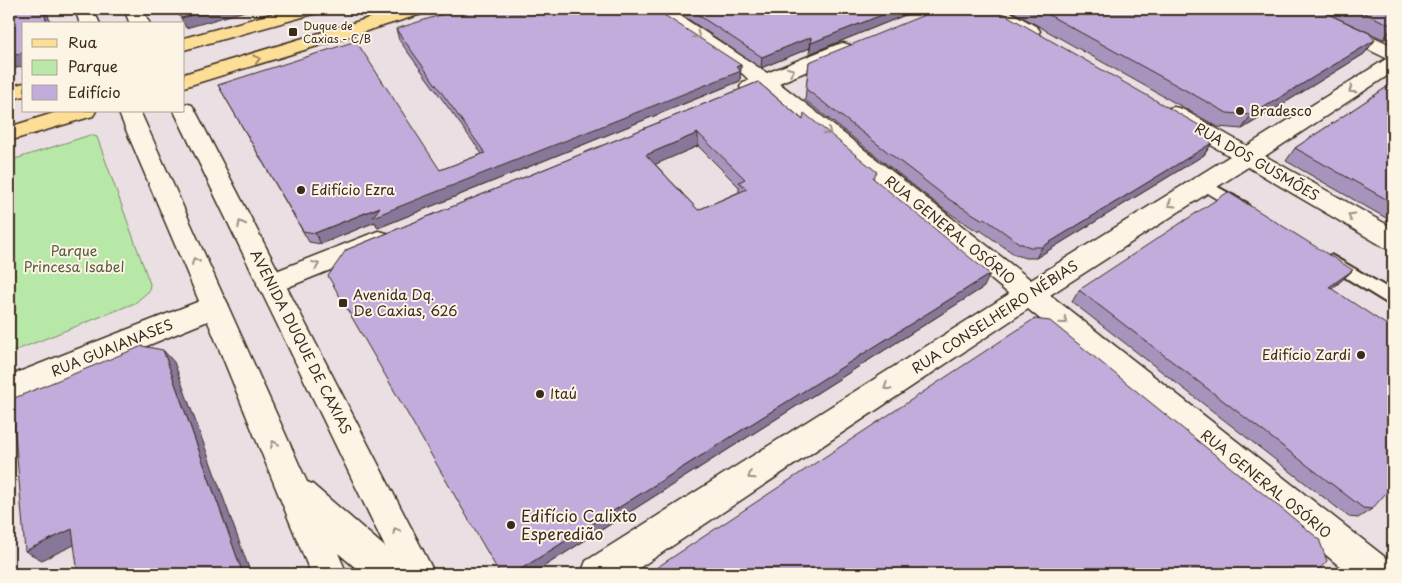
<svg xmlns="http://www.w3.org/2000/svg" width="1402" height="583" font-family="'Playpen Sans',sans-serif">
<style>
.green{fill:#b7e8a8;stroke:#798963}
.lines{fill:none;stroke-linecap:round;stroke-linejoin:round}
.lane-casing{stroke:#3b2a1e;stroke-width:4}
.street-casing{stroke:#3b2a1e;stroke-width:3}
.secondary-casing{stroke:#3b2a1e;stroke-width:3}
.primary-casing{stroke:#3b2a1e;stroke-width:3}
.lane{fill:#fcf5e5;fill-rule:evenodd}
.street{fill:#fcf5e5;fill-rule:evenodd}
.secondary{fill:#fcf5e5;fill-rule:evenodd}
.primary{fill:#fcde96;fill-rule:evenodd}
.wall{fill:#a694bc;stroke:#3b2a1e;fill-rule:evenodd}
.shaded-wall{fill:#877899;stroke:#3b2a1e}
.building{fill:#c1acdb;stroke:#3b2a1e;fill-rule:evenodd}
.oneway{stroke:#9c9082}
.oneway2{stroke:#9c845a}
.poi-dot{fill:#3b2a1e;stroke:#fcf5e5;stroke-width:2}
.labels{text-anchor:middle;stroke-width:4;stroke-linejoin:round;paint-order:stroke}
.far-poi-label{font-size:11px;fill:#3b2a1e;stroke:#fcf5e5;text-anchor:start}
.poi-label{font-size:14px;fill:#3b2a1e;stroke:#fcf5e5;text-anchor:start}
.street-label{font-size:14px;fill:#3b2a1e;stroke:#fcf5e5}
.park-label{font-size:14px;fill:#5a5a40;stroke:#fcf5e5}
.near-poi-label{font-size:16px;fill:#3b2a1e;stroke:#fcf5e5;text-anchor:start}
</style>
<rect width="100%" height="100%" fill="#eadfe2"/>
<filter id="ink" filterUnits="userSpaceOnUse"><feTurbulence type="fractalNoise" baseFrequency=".02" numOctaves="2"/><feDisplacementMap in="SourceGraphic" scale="10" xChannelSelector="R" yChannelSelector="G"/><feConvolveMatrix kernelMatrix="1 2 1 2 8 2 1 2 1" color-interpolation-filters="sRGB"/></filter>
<g filter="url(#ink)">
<!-- green -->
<path class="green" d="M90 135 97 137 150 284 149 291 135 303 9 353V161Z"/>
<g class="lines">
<defs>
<path id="lane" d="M1203 179 1247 203 1249 207 1247 211 1242 212 1237 211 1198 187 1196 184 1198 181Z
M1331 255 1393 291V305L1387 303 1325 265 1323 261 1325 257Z"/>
<path id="street" d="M648 9H670L767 73 836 45 843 43 850 45 853 49 850 53 779 83 1031 280 1230 156 1166 119 1163 114 1166 109 1174 107 1182 109 1247 146 1386 59 1393 57V72L1265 156 1393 228V249L1384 247 1248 167 1050 295 1390 561 1393 574H1349L1028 309 630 574H581L586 561 1009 294 762 90 751 93 743 92 740 87 743 82 749 80 743 74 650 13Z
M982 9H1005L1037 27 1040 31 1037 35 1030 37 1023 35 984 13Z
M378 231 387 233 391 240 387 247 271 294 261 291 257 284 261 277Z
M215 295 225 298 229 306 225 314 9 402V376Z"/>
<path id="secondary" d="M75 9H93L100 24H80Z
M124 9H142L150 24H130Z
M1289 9H1314L1393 46V60L1386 58 1292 13Z
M184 103 192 105 195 110 435 574H363L338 553 347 574H311L211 329 118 111H140L307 482 312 484 385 547 174 111H184Z"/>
<path id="primary" d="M289 9H320L317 13 184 50V38Z
M399 9H428L425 13 184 87V74Z
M24 83V96L9 100V87Z
M60 111H96L93 116 9 141V127Z"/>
</defs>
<!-- lane casing -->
<use href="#lane" class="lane-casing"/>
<!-- street casing -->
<use href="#street" class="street-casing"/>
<!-- secondary casing -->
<use href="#secondary" class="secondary-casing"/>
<!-- primary casing -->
<use href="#primary" class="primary-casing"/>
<!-- lane -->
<use href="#lane" class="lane"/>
<!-- street -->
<use href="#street" class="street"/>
<!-- secondary -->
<use href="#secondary" class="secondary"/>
<!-- primary -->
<use href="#primary" class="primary"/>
</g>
<!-- wall -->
<path class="wall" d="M673 9H920L809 54 810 48 761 68Z
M1008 9H1311L1375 40 1364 54 1242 129 1218 127Z
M1328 9H1393V37L1392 38 1383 39 1326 13Z
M396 29 741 65 740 81 378 228 375 222 321 244 309 242 218 85 440 170 482 154 399 40Z
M809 62 1212 143 1204 155 1036 258H1025L1014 254 980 230 979 232 946 211 805 100Z
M758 82 875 180 984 287 532 574H500L346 250ZM698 146 739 187V192L698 210 655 164Z
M1393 83V222L1286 161 1295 148Z
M1353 270 1341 281 1332 289 1372 509 1358 518 1349 517 1072 302 1079 290Z"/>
<!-- shaded-wall -->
<path class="shaded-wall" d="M42 9H46L51 24H48Z
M215 9H252L186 28 181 18Z
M897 9H920L809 54 811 43Z
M1393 26V37L1392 38 1383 39Z
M811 37 810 48 761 68 762 57Z
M1375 40 1364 54 1242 129 1251 115Z
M24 52V66L9 70V57Z
M741 65 740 81 378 228 375 222 321 244 315 233Z
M698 133V146L647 168 646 155Z
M1212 143 1204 155 1036 258 1042 247Z
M1353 270 1341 281 1318 299 1329 287Z
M990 274 984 287 532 574H513Z
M163 350 174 362 251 574H243Z
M72 529 87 539 42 560 25 551Z"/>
<!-- building -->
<path class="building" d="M9 9H42L48 24H24V52L9 57Z
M175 9H215L181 18Z
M459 9H655L741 65 736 67 741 71 373 217 380 207 315 233 303 231 218 85 356 41 440 170 485 153 396 29Z
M689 9H897L811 43V37L762 57Z
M939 9H988L997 14 999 11 1204 128 1212 143 1042 247H1030L1019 243 984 218 983 220 950 200 806 89 809 62Z
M1038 9H1311L1313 10 1317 9 1369 33 1375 40 1251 115 1227 113Z
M1355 9H1393V26Z
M758 82 803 120 804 113 877 172 873 178 990 274 513 574H500L328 276 346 250ZM698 133 745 179 739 182 747 189 698 210 646 155Z
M1393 83V203L1295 148Z
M1228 192 1353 270 1329 287 1393 329V485L1372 509 1363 508 1079 290Z
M1034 319 1050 321 1319 539 1327 561 1315 574H647Z
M142 346 163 350 243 574H78L72 529 25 551 12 399Z"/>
<!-- one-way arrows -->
<defs><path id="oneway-chevron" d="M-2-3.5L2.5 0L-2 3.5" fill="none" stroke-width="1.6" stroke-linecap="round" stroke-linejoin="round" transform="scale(1.25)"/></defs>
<g class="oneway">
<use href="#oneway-chevron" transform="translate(697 35) rotate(33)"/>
<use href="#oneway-chevron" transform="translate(791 71) rotate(-22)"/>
<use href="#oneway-chevron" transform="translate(1352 90) rotate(147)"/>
<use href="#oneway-chevron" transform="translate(828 132) rotate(39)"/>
<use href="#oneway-chevron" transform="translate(1171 204) rotate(148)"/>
<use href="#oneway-chevron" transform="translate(1351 216) rotate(-150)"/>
<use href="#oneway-chevron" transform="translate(241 224) rotate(-117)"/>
<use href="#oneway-chevron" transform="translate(195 261) rotate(-114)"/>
<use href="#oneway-chevron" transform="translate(316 265) rotate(-22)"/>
<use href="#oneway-chevron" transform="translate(1064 321) rotate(39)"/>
<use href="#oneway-chevron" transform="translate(887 387) rotate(147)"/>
<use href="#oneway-chevron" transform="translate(274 444) rotate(-113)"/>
<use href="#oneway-chevron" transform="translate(751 476) rotate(147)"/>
<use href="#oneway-chevron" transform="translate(396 531) rotate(-117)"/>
</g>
<use class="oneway2" href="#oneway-chevron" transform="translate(257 59) rotate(-17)"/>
</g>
<!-- markers -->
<g class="poi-dot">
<rect x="288" y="27" width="10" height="10" rx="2.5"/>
<circle cx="1240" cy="111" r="5"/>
<circle cx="301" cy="190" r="5"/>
<rect x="338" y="298" width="10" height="10" rx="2.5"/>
<circle cx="1361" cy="355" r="5"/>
<circle cx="540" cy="394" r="5"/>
<circle cx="511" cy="525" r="5"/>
</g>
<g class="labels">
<!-- far-poi labels -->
<g class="far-poi-label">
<text x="303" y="30">Duque de<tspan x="303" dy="13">Caxias - C/B</tspan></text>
</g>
<!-- poi labels -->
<g class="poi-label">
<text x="1250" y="116">Bradesco</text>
<text x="311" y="195">Edifício Ezra</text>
<text x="353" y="300">Avenida Dq.<tspan x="353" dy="16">De Caxias, 626</tspan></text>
<text x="1351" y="360" text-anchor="end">Edifício Zardi</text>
<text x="550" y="399">Itaú</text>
</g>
<!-- street labels -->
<g class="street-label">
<text transform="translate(1257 162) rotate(30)" y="5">RUA DOS GUSMÕES</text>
<text transform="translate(950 230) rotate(39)" y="5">RUA GENERAL OSÓRIO</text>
<text transform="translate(995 317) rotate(-33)" y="5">RUA CONSELHEIRO NÉBIAS</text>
<text transform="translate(301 342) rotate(63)" y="5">AVENIDA DUQUE DE CAXIAS</text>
<text transform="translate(112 348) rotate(-22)" y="5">RUA GUAIANASES</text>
<text transform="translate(1266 484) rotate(39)" y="5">RUA GENERAL OSÓRIO</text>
</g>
<!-- park labels -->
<g class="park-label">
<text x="74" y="256">Parque<tspan x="74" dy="16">Princesa Isabel</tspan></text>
</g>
<!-- near-poi labels -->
<g class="near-poi-label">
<text x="521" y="522">Edifício Calixto<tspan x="521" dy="18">Esperedião</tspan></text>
</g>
</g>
<!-- margin -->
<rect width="1402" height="583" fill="none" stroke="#fcf5e5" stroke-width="30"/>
<rect x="15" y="15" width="1372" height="553" fill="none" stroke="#3b2a1e" stroke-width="2" filter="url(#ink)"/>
<!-- legend -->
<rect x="22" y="22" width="162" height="90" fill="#fcf5e5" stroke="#afa495"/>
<rect x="32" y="39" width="25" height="8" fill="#fcde96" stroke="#afa495"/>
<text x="68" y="48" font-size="15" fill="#3b2a1e">Rua</text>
<rect x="32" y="60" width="25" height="15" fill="#b7e8a8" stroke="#afa495"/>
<text x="68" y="72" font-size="15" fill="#3b2a1e">Parque</text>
<rect x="32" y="85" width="25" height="15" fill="#c1acdb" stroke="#afa495"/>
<text x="68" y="98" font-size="15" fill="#3b2a1e">Edifício</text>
</svg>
